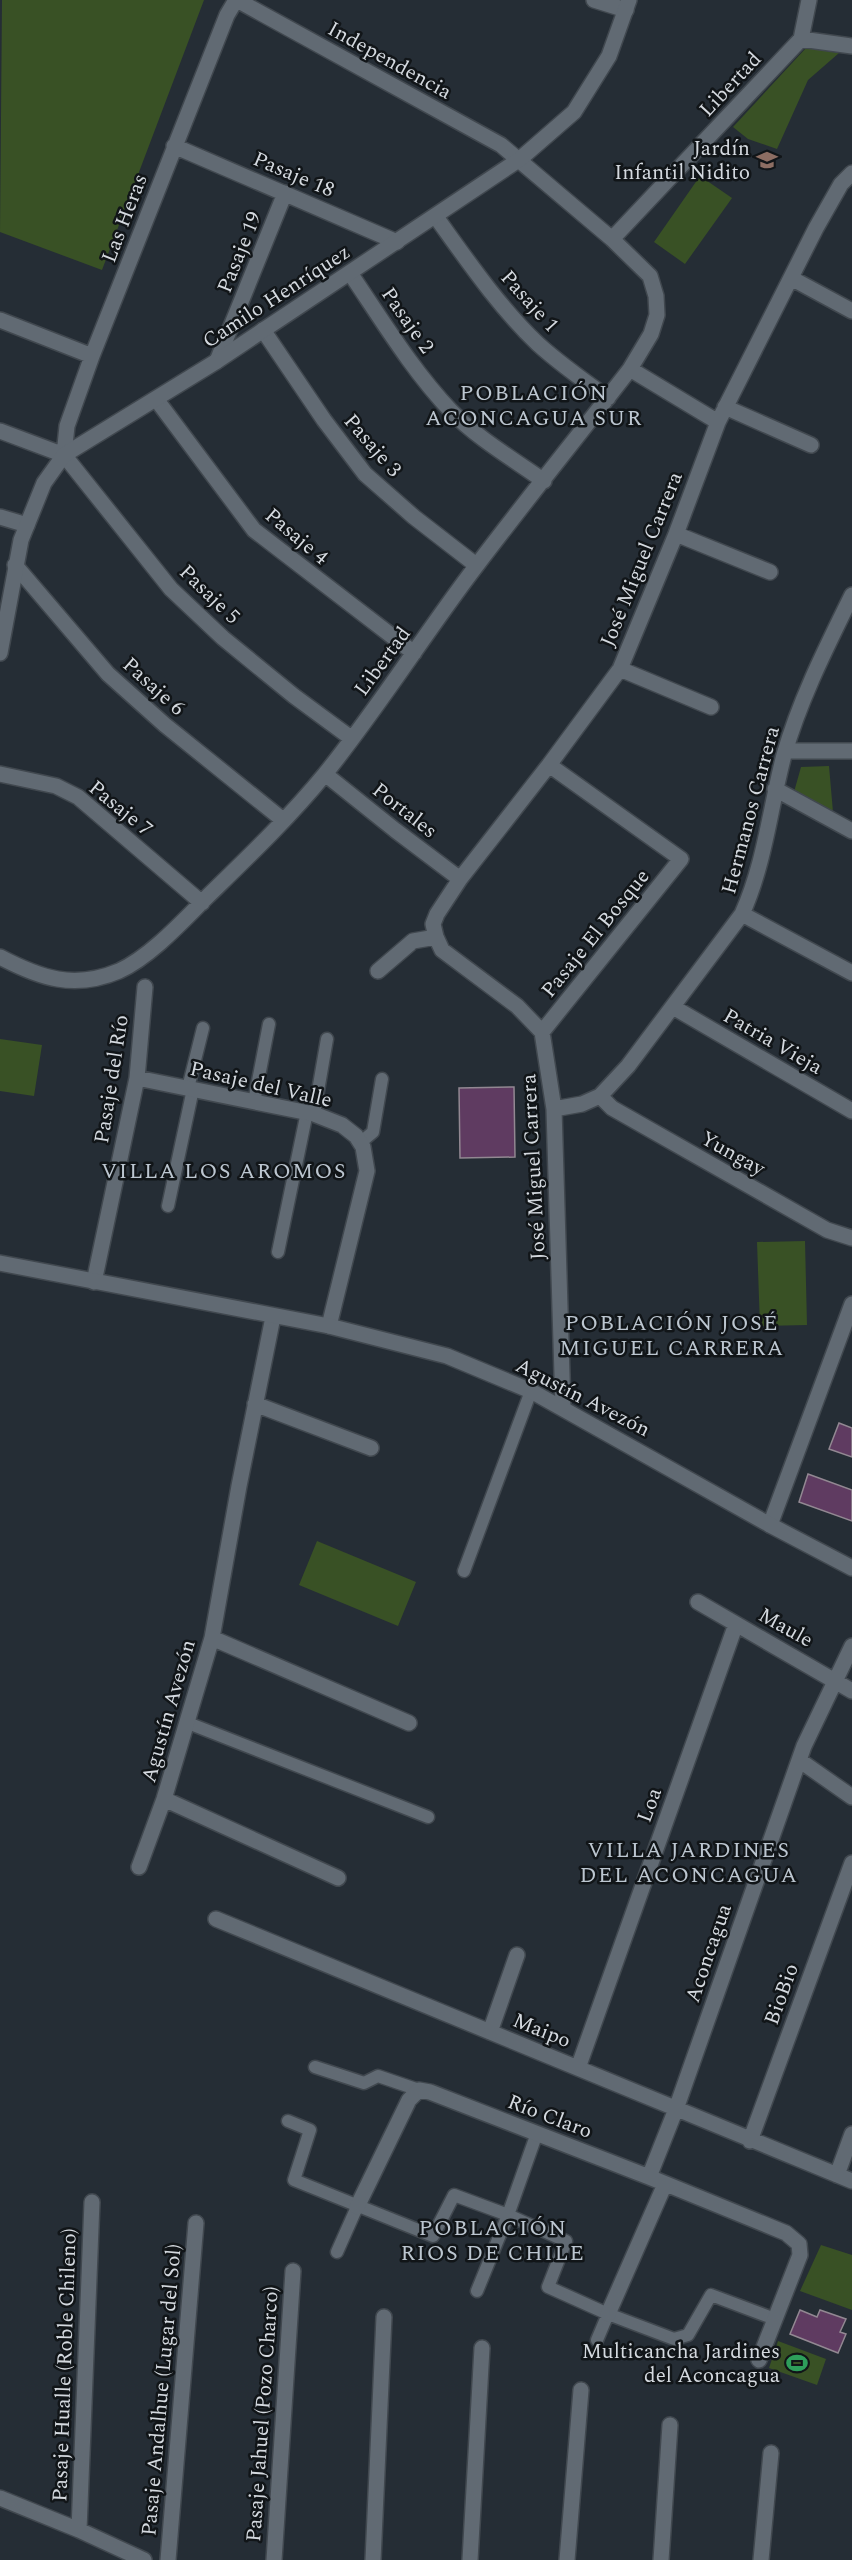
<svg xmlns="http://www.w3.org/2000/svg" width="852" height="2560" font-family="Spectral,serif">
<style>
.green{fill:#395125}
.building{fill:#5f3b61;stroke:#928892;stroke-width:1.5}
.lines{fill:none;stroke-linecap:round;stroke-linejoin:round}
.service-casing{stroke:#41484f;stroke-width:15}
.minor-casing{stroke:#41484f;stroke-width:18}
.tertiary-casing{stroke:#41484f;stroke-width:18}
.service{stroke:#616a73;stroke-width:12}
.minor{stroke:#616a73;stroke-width:15}
.tertiary{stroke:#616a73;stroke-width:15}
.labels{text-anchor:middle;stroke-width:5;stroke-linejoin:round;paint-order:stroke}
.street-label{font-size:21px;fill:#d4d9df;stroke:#111518}
.poi-label{font-size:21px;fill:#d4d9df;stroke:#111518;text-anchor:end}
.neighbourhood-label{font-size:22px;letter-spacing:1.5px;fill:#bcc6d0;stroke:#111518}
</style>
<rect width="100%" height="100%" fill="#252d35"/>
<!-- green -->
<path class="green" d="M2 0H204L102 270 0 232Z
M806 48 839 53 808 80 777 149 748 139 733 127Z
M700 176 732 198 685 264 654 242Z
M829 766 833 812 794 792 801 767Z
M0 1039 42 1045 34 1096 0 1091Z
M805 1241 807 1325 760 1326 757 1242Z
M317 1541 416 1582 398 1626 299 1585Z
M821 2245 852 2255V2310L800 2291Z
M778 2341 826 2359 817 2385 769 2368Z"/>
<!-- building -->
<path class="building" d="M514 1087 515 1157 460 1158 459 1088Z
M839 1423 852 1428V1457L829 1449Z
M808 1474 852 1490V1521L799 1502Z
M800 2310 817 2317 820 2310 846 2319 840 2332 846 2334 838 2353 790 2334Z"/>
<g class="lines">
<defs>
<path id="service" d="M188 1088 203 1028
M254 1102 269 1024
M314 1114 327 1039
M360 1143 373 1132 382 1079
M168 1206 193 1089
M278 1252 307 1112
M464 1571 531 1391
M188 1723 428 1817
M315 2067 364 2083 378 2076 419 2090
M288 2121 310 2130 294 2180 433 2236 454 2195 508 2215 566 2241 548 2287 608 2314 674 2339 688 2335 711 2295 775 2319
M337 2252 357 2207
M477 2291 508 2215 537 2133
M597 2340 608 2314"/>
<path id="minor" d="M594 0 626 10
M801 39 852 46
M174 146 397 242
M436 217C467 260 499 307 538 344 560 364 584 381 608 398
M612 239 801 39 809 0
M350 273C382 320 412 370 451 411 477 438 513 459 544 481
M791 278 852 311
M0 320 92 356
M263 330 324 420 365 474 414 517 476 565
M217 361 285 193
M630 369 718 422
M156 399 254 530 414 653
M725 407 811 445
M0 431 64 455 171 589 223 638 294 696 351 738
M64 455 67 426 92 356 227 15 236 0
M0 517 27 525
M676 534 770 572
M15 565 108 674 165 725 283 820
M620 669 711 707
M785 751H852
M0 774 56 786 78 797 202 903
M325 774 395 830 460 879
M775 789 852 831
M742 914 852 973
M0 957C40 978 74 990 119 971 150 957 183 921 207 897 247 858 289 818 325 774 379 707 425 633 477 565 527 499 579 435 630 369L651 334 657 315 656 296 650 276 612 239 501 145 237 0
M378 971 413 941 436 937
M673 1007 852 1111
M542 1032 681 859 549 765
M137 1078 314 1114 342 1125 356 1136 363 1147 367 1171 329 1326
M600 1096 612 1108 827 1230 852 1238
M554 1109 582 1104 600 1096 628 1066 742 914C765 863 770 808 784 755 800 699 827 646 852 595
M94 1282 137 1078 145 987
M255 1404 371 1448
M563 1408 554 1109 542 1032 517 1006 442 950 436 937 433 924 437 914 460 879 549 765 620 669 676 534 718 422 816 228 841 184 852 173
M770 1525 852 1304
M698 1602 852 1691
M212 1638 409 1723
M799 1760 852 1797
M164 1799 338 1878
M139 1867 164 1799 212 1638 239 1486 273 1317
M216 1919 852 2181
M490 2032 517 1955
M578 2068 736 1624
M750 2141 852 1863
M837 2175 852 2134
M649 2177 676 2109 804 1746 852 1646
M357 2207 409 2100 419 2090 430 2092 649 2177 786 2233 799 2244 800 2255 759 2360
M608 2314 665 2184
M0 2498 79 2530 144 2560
M79 2530 92 2202
M168 2560 196 2223
M274 2560 293 2271
M373 2560 384 2317
M470 2560 482 2348
M567 2560 581 2390
M661 2560 670 2425
M761 2560 771 2453"/>
<path id="tertiary" d="M0 653 21 540 44 483 64 455 217 361 520 159 574 112 609 56 629 0
M0 1263 329 1326 447 1356 531 1391 770 1525 852 1568"/>
</defs>
<!-- service casing -->
<use href="#service" class="service-casing"/>
<!-- minor casing -->
<use href="#minor" class="minor-casing"/>
<!-- tertiary casing -->
<use href="#tertiary" class="tertiary-casing"/>
<!-- service -->
<use href="#service" class="service"/>
<!-- minor -->
<use href="#minor" class="minor"/>
<!-- tertiary -->
<use href="#tertiary" class="tertiary"/>
</g>
<!-- icons -->
<defs>
<symbol id="school-bare" viewBox="-9 -9 18 18"><path d="M0-5L7-2L0 1L-7-2ZM-4 1L0 2.5L4 1V4Q0 6-4 4Z" fill="#8d6e63" stroke="#111518" stroke-width="2.5" paint-order="stroke"/></symbol>
<symbol id="stadium-bare" viewBox="-9 -9 18 18"><path d="M0-5a6.5 5 0 1 0 0 10a6.5 5 0 1 0 0-10ZM-3.5-1.8h7v3.6h-7Z" fill="#2e9e5b" stroke="#111518" stroke-width="2.5" paint-order="stroke"/></symbol>
</defs>
<g fill-rule="evenodd">
<use href="#school-bare" x="752" y="145" width="30" height="30"/>
<use href="#stadium-bare" x="782" y="2348" width="30" height="30"/>
</g>
<g class="labels">
<!-- street labels -->
<g class="street-label">
<text transform="translate(390 60) rotate(29)" y="7">Independencia</text>
<text transform="translate(730 84) rotate(-47)" y="7">Libertad</text>
<text transform="translate(294 174) rotate(23)" y="7">Pasaje 18</text>
<text transform="translate(124 218) rotate(-69)" y="7">Las Heras</text>
<text transform="translate(239 252) rotate(-68)" y="7">Pasaje 19</text>
<text transform="translate(276 296) rotate(-33)" y="7">Camilo Henríquez</text>
<text transform="translate(530 301) rotate(48)" y="7">Pasaje 1</text>
<text transform="translate(408 320) rotate(55)" y="7">Pasaje 2</text>
<text transform="translate(373 445) rotate(49)" y="7">Pasaje 3</text>
<text transform="translate(297 536) rotate(40)" y="7">Pasaje 4</text>
<text transform="translate(641 559) rotate(-68)" y="7">José Miguel Carrera</text>
<text transform="translate(210 594) rotate(44)" y="7">Pasaje 5</text>
<text transform="translate(382 661) rotate(-54)" y="7">Libertad</text>
<text transform="translate(154 686) rotate(42)" y="7">Pasaje 6</text>
<text transform="translate(121 808) rotate(39)" y="7">Pasaje 7</text>
<text transform="translate(405 810) rotate(38)" y="7">Portales</text>
<text transform="translate(750 810) rotate(-75)" y="7">Hermanos Carrera</text>
<text transform="translate(595 933) rotate(-51)" y="7">Pasaje El Bosque</text>
<text transform="translate(773 1041) rotate(30)" y="7">Patria Vieja</text>
<text transform="translate(111 1079) rotate(-81)" y="7">Pasaje del Río</text>
<text transform="translate(261 1084) rotate(13)" y="7">Pasaje del Valle</text>
<text transform="translate(733 1153) rotate(29)" y="7">Yungay</text>
<text transform="translate(533 1167) rotate(-93)" y="7">José Miguel Carrera</text>
<text transform="translate(583 1397) rotate(27)" y="7">Agustín Avezón</text>
<text transform="translate(786 1627) rotate(29)" y="7">Maule</text>
<text transform="translate(168 1711) rotate(-74)" y="7">Agustín Avezón</text>
<text transform="translate(649 1805) rotate(-70)" y="7">Loa</text>
<text transform="translate(708 1953) rotate(-71)" y="7">Aconcagua</text>
<text transform="translate(781 1994) rotate(-70)" y="7">BioBio</text>
<text transform="translate(542 2030) rotate(22)" y="7">Maipo</text>
<text transform="translate(550 2116) rotate(21)" y="7">Río Claro</text>
<text transform="translate(64 2365) rotate(-88)" y="7">Pasaje Hualle (Roble Chileno)</text>
<text transform="translate(161 2390) rotate(-85)" y="7">Pasaje Andalhue (Lugar del Sol)</text>
<text transform="translate(262 2414) rotate(-86)" y="7">Pasaje Jahuel (Pozo Charco)</text>
</g>
<!-- poi labels -->
<g class="poi-label">
<text x="750" y="155">Jardín<tspan x="750" dy="24">Infantil Nidito</tspan></text>
<text x="780" y="2358">Multicancha Jardines<tspan x="780" dy="24">del Aconcagua</tspan></text>
</g>
<!-- neighbourhood labels -->
<g class="neighbourhood-label">
<text x="534" y="400">POBLACIÓN<tspan x="534" dy="25">ACONCAGUA SUR</tspan></text>
<text x="224" y="1178">VILLA LOS AROMOS</text>
<text x="672" y="1330">POBLACIÓN JOSÉ<tspan x="672" dy="25">MIGUEL CARRERA</tspan></text>
<text x="689" y="1857">VILLA JARDINES<tspan x="689" dy="25">DEL ACONCAGUA</tspan></text>
<text x="493" y="2235">POBLACIÓN<tspan x="493" dy="25">RIOS DE CHILE</tspan></text>
</g>
</g>
</svg>
